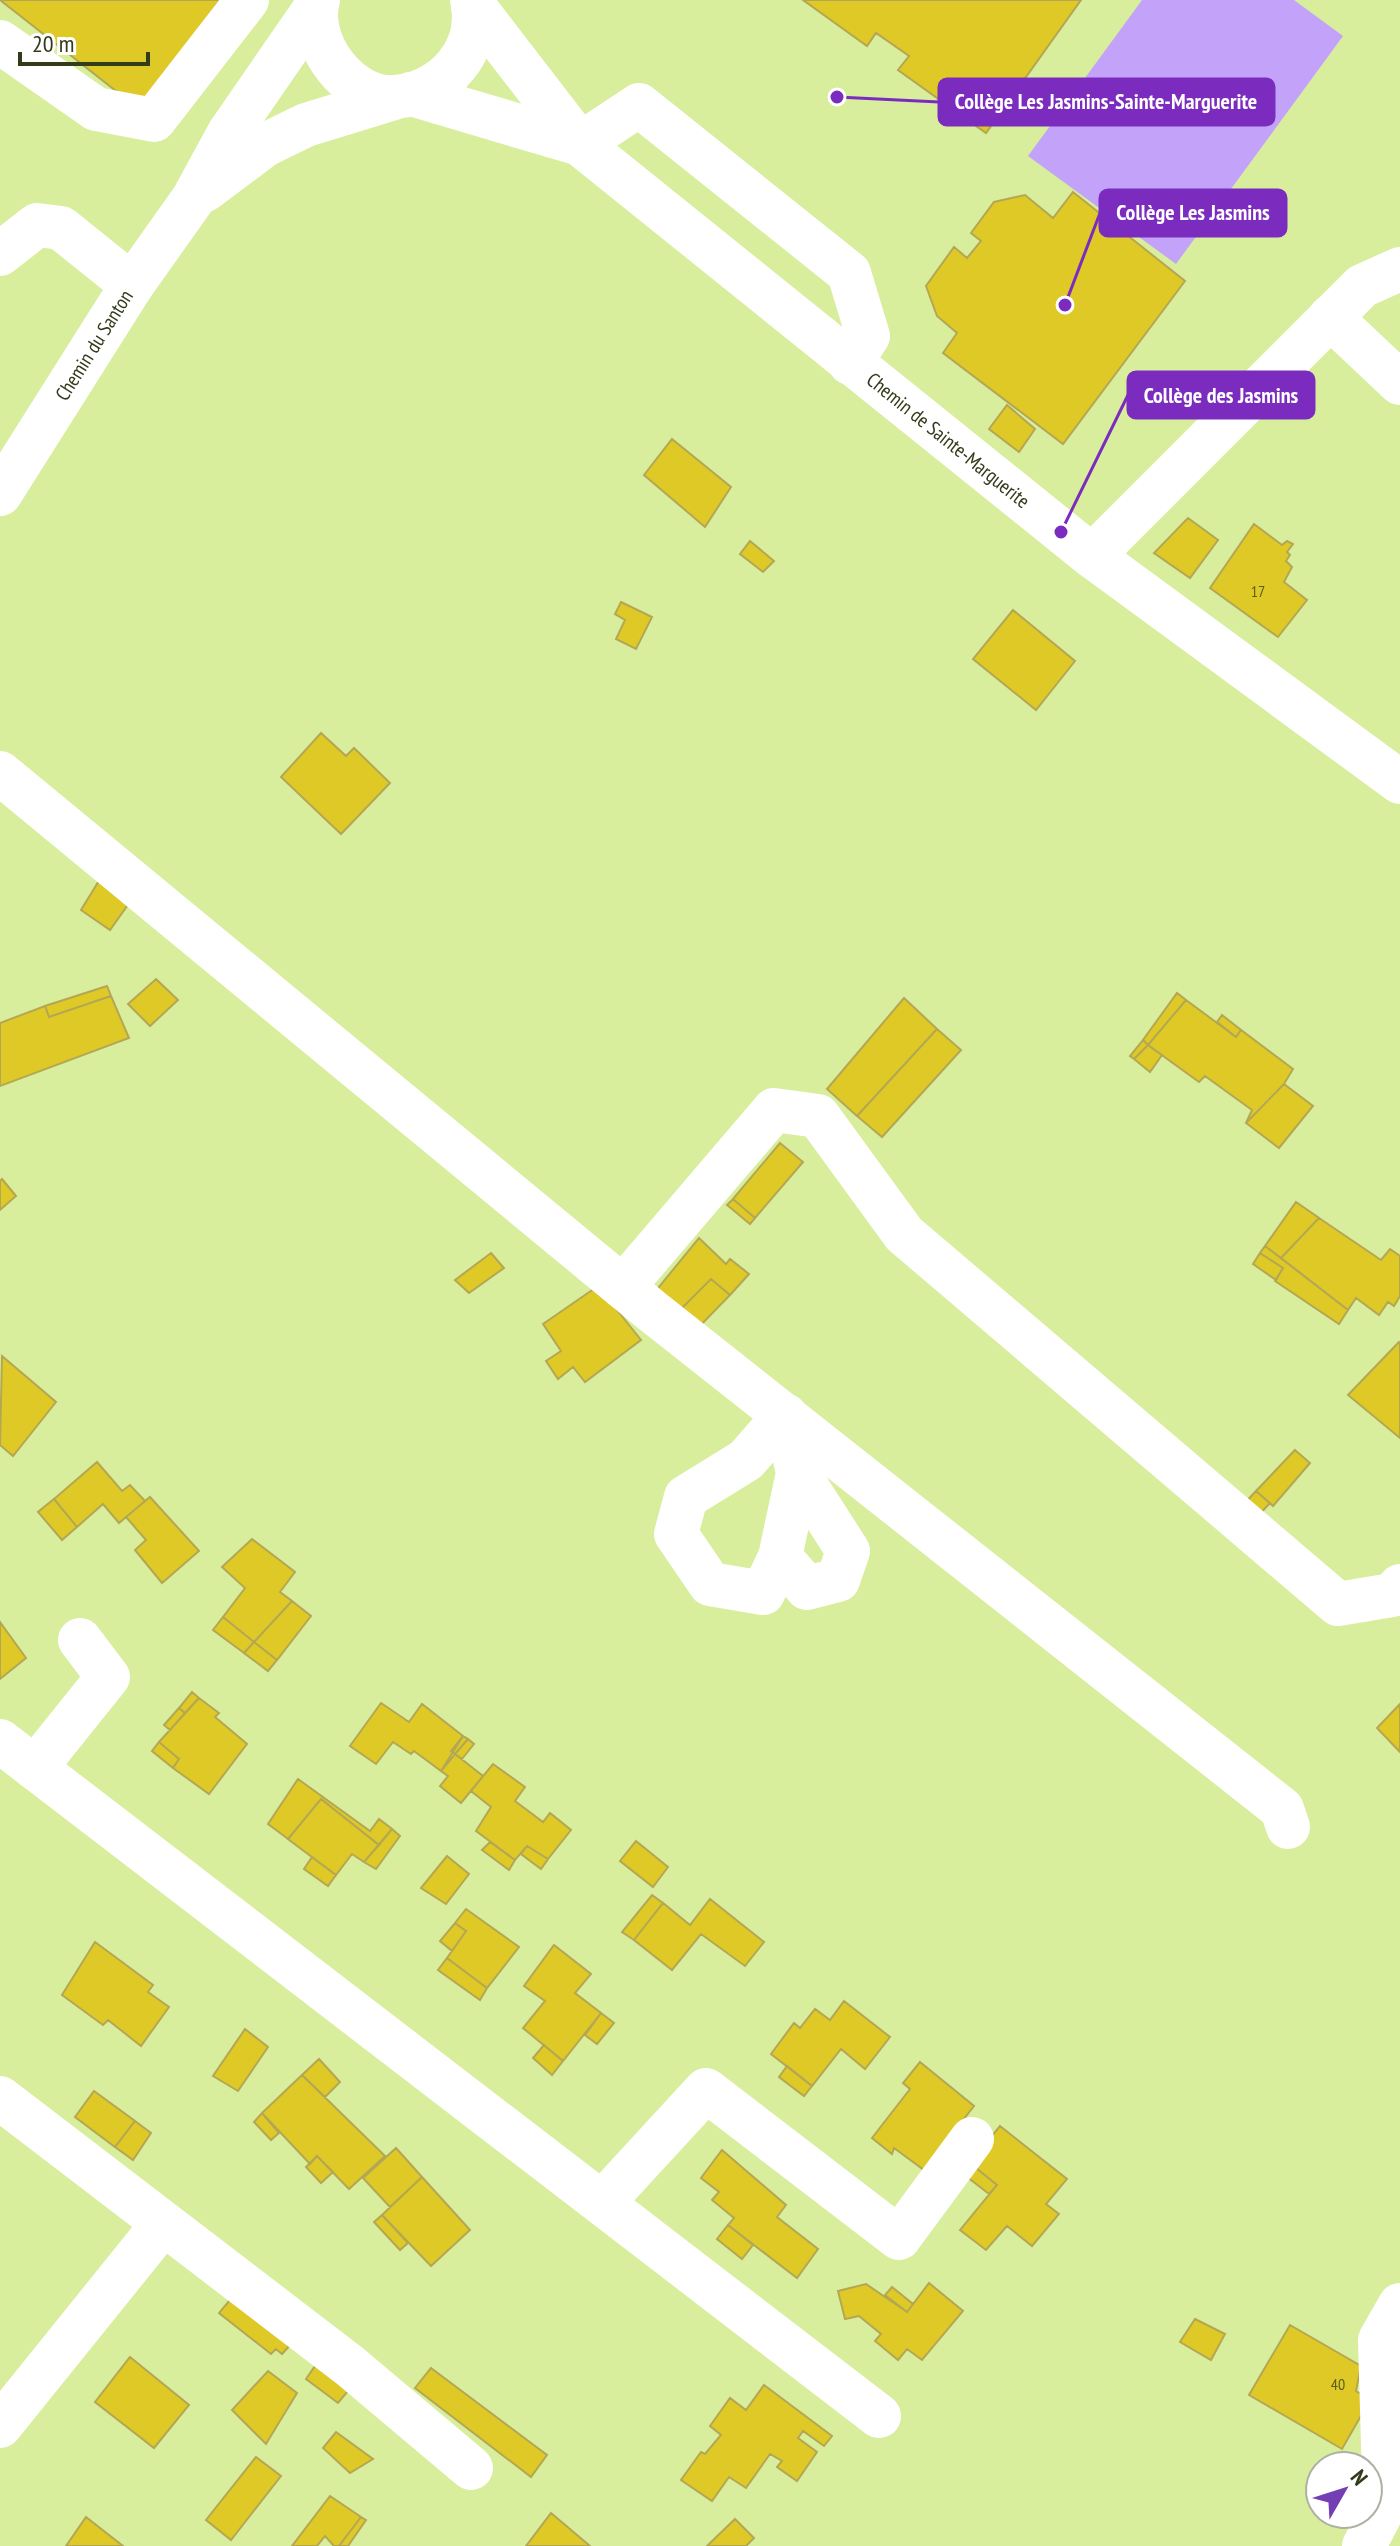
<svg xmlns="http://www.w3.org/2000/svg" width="1400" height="2546" font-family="'PT Sans Narrow',sans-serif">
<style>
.green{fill:#c3a2fa}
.building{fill:#dfc927;stroke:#b4a753;stroke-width:2}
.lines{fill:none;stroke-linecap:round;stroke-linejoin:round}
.minor{stroke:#fff;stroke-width:44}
.labels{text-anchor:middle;stroke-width:8;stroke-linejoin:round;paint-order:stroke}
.number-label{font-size:16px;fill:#5d5e1d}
.street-label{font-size:20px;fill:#323b1a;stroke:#fff}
.leader{fill:none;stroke:#7b2cbf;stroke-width:3}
.callout-dot{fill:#7b2cbf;stroke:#fff;stroke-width:3}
.callout{fill:#7b2cbf;stroke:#7b2cbf;stroke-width:3}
.callout-label{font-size:22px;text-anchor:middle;font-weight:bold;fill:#fff}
</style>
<rect width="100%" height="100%" fill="#d8ee9d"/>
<!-- green -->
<path class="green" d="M1142 0H1294L1343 36 1176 264 1028 156Z"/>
<!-- building -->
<path class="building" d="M0 0H220L139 109Z
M803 0H1081L986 133 898 70 909 56 876 33 867 46Z
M1073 192 1185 281 1063 444 943 353 957 333 937 316 926 286 954 247 967 258 981 241 971 233 994 202 1025 195 1053 218Z
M1007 405 1035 429 1019 452 989 429Z
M672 439 731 487 705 527 644 475Z
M1188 518 1218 540 1190 578 1154 553Z
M1254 524 1282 545 1287 541 1293 544 1287 552 1290 555 1286 561 1292 567 1284 582 1307 600 1278 637 1210 588Z
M750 541 774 561 763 572 740 554Z
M621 602 652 617 636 649 616 639 625 620 615 614Z
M1013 610 1075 661 1036 710 973 659Z
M321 733 346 756 354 748 390 783 341 834 281 777Z
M105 871 137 892 110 930 81 910Z
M156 979 178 1000 150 1026 128 1004Z
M107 986 111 996 49 1017 45 1006Z
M1177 993 1186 1000 1148 1045 1143 1040Z
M111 996 129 1038 0 1086V1023L45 1006 49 1017Z
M904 998 937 1029 857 1116 827 1089Z
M1186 1000 1236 1037 1241 1030 1293 1069 1284 1084 1246 1123 1252 1110 1205 1076 1199 1082 1148 1045Z
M1222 1015 1241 1030 1236 1037 1217 1022Z
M937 1029 961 1050 882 1137 857 1116Z
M1143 1040 1148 1045 1134 1059 1130 1056Z
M1148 1045 1162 1055 1150 1072 1134 1059Z
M1284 1084 1313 1106 1279 1148 1246 1123Z
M780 1143 803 1162 755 1218 733 1199Z
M2 1179 16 1196 0 1210V1181Z
M733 1199 755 1218 750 1224 727 1205Z
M1296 1202 1319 1218 1281 1258 1265 1246Z
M1319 1218 1381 1260 1390 1249 1400 1256V1296L1394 1306 1388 1302 1379 1315 1356 1298 1348 1310 1281 1258Z
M699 1238 726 1264 730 1259 749 1274 730 1295 711 1279 678 1312 654 1293Z
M1265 1246 1348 1310 1339 1324 1275 1281 1283 1268 1260 1253Z
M491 1253 504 1268 469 1293 455 1280Z
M1260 1253 1283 1268 1276 1280 1253 1264Z
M711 1279 730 1295 698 1328 678 1312Z
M598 1286 641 1340 585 1382 573 1367 558 1379 546 1361 561 1351 543 1324Z
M1399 1342 1400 1343V1438L1348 1395Z
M2 1356 56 1402 13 1456 0 1445Z
M1295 1450 1310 1463 1273 1506 1256 1491Z
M97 1462 122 1491 130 1485 145 1501 119 1523 103 1504 77 1527 54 1499Z
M1256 1491 1270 1503 1256 1518 1243 1505Z
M150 1497 199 1551 162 1583 135 1550 146 1540 126 1517Z
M54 1499 77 1527 62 1540 38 1512Z
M252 1539 295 1572 280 1592 292 1601 254 1642 223 1617 245 1588 222 1567Z
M292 1601 311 1616 277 1660 254 1642Z
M223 1617 254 1642 244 1653 213 1630Z
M0 1622 26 1658 0 1679Z
M254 1642 277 1660 268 1671 244 1653Z
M192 1692 199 1698 185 1713 179 1708Z
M199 1698 219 1713 215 1717 247 1744 209 1794 173 1768 179 1759 159 1742Z
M381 1703 409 1722 422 1704 463 1736 441 1771 414 1751 411 1754 393 1742 376 1764 350 1746Z
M1400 1704V1752L1377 1728Z
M179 1708 185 1713 170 1730 164 1725Z
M463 1736 468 1739 455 1754 451 1751Z
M468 1739 474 1744 462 1759 455 1754Z
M159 1742 179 1759 173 1768 152 1751Z
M455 1754 483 1776 461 1803 440 1786 448 1776 441 1771Z
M493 1764 525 1787 515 1801 543 1822 550 1813 571 1830 548 1859 527 1846 515 1860 476 1831 491 1807 471 1791Z
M298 1779 370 1831 379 1819 392 1829 379 1845 321 1799 288 1839 268 1824Z
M321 1799 379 1845 364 1862 352 1854 336 1875 288 1839Z
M392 1829 400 1836 376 1869 364 1862Z
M636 1841 668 1867 653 1887 620 1861Z
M490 1842 515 1860 509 1870 482 1850Z
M527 1846 548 1859 541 1869 521 1854Z
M447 1856 469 1874 446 1904 421 1888Z
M312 1857 336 1875 328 1886 304 1869Z
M652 1895 663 1903 634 1940 622 1932Z
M710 1899 764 1942 745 1966 701 1934 672 1970 634 1940 663 1903 690 1925Z
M466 1909 519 1947 487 1988 447 1958 466 1931 455 1923Z
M455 1923 466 1931 452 1951 440 1941Z
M95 1942 153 1985 148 1992 169 2007 141 2046 108 2020 103 2025 62 1995Z
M554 1945 591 1974 575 1993 601 2013 563 2061 523 2028 545 2001 524 1986Z
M447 1958 487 1988 480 2000 438 1970Z
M844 2001 890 2037 865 2069 841 2049 812 2086 771 2054 794 2023 800 2028 815 2009 830 2020Z
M601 2013 614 2023 597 2044 585 2035Z
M245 2029 268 2047 238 2091 213 2076Z
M544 2045 563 2061 552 2075 533 2058Z
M319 2059 340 2082 325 2097 302 2075Z
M920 2062 974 2106 924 2170 894 2148 892 2154 872 2138 910 2089 903 2083Z
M787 2066 812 2086 804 2096 779 2077Z
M302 2075 385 2156 349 2189 317 2156 310 2164 262 2113Z
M94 2091 135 2121 115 2147 75 2117Z
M262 2113 279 2133 271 2140 254 2122Z
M135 2121 151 2133 133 2160 115 2147Z
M1000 2126 1067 2179 1046 2204 1059 2214 1032 2246 1007 2226 986 2250 960 2230 997 2185 970 2163Z
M396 2148 422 2177 390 2207 363 2178Z
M722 2150 786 2205 777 2217 818 2249 797 2278 728 2225 734 2218 712 2200 719 2192 701 2178Z
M317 2156 333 2172 321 2183 306 2167Z
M970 2163 997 2185 989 2194 962 2173Z
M422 2177 470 2230 431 2266 382 2215Z
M382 2215 408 2243 400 2250 374 2222Z
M728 2225 753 2245 742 2259 717 2239Z
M929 2283 963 2311 922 2360 907 2349 898 2360 875 2341 881 2334 859 2316 845 2319 838 2291 866 2284 907 2312Z
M892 2287 913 2304 907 2312 885 2295Z
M239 2289 292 2343 282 2354 276 2349 271 2354 219 2313Z
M1195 2319 1225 2334 1211 2360 1180 2342Z
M1290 2325 1361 2366 1356 2391 1370 2400 1342 2449 1249 2395Z
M130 2357 189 2405 154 2448 95 2402Z
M317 2363 358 2379 338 2403 306 2379Z
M431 2368 547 2455 531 2477 415 2388Z
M268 2371 297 2393 266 2444 232 2410Z
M764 2385 832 2436 824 2446 803 2431 798 2438 817 2452 797 2481 777 2467 782 2461 770 2454 746 2488 729 2477 712 2501 681 2480 701 2452 705 2454 721 2435 710 2426 730 2398 746 2410Z
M336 2432 373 2459 350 2473 323 2448Z
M256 2457 281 2476 231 2540 206 2520Z
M330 2496 361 2517 339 2546H334L325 2536 317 2546H292Z
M551 2513 590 2546H526Z
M86 2517 123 2546H66Z
M361 2517 366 2520 348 2546H339Z
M735 2519 754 2538 746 2546H707Z"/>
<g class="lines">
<!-- minor -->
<g class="minor">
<path d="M318 0C306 43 350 101 395 97 444 93 483 50 472 0"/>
<path id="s1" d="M473 5 580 144 1092 556 1400 782"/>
<path d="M0 42 96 109 154 120 247 0"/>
<path d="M411 94 580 144"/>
<path d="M580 144 639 105 849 273 868 336 850 363"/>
<path d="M205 190 265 145 306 125 394 98"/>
<path d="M0 254 37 225 61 228 132 285"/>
<path d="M1330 317 1400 383"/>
<path id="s2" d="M0 494 132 285 193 199 229 133 316 7"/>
<path d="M1092 556 1362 286 1400 269"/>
<path d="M0 773 652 1311 1282 1809 1288 1827"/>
<path d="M623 1287 774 1110 818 1116 904 1234 1338 1604 1392 1595 1400 1586"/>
<path d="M785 1415 798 1473 780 1557 763 1593 710 1584 676 1534 686 1497 746 1460Z"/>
<path d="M780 1557 807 1588 838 1580 848 1551 798 1473"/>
<path d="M0 1741 879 2416"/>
<path d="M35 1768 108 1677 80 1640"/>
<path d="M0 2098 350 2366 471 2468"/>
<path d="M602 2203 706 2090 899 2238 972 2139"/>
<path d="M0 2426 162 2225"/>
<path d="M1364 2546 1381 2513 1384 2479 1380 2340 1400 2305"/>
</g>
</g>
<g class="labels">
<!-- number labels -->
<g class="number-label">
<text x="1258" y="597">17</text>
<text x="1338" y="2390">40</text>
</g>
<!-- street labels -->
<g class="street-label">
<text dy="7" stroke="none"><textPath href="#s2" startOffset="176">Chemin du Santon</textPath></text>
<text dy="7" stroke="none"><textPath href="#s1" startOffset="648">Chemin de Sainte-Marguerite</textPath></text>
</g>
</g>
<!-- callouts -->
<path class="leader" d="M837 97L939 102M1065 305L1100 213M1061 532L1128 395"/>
<g class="callout-dot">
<circle cx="837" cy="97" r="8"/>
<circle cx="1065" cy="305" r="8"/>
<circle cx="1061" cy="532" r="8"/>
</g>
<g class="callout">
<rect x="939" y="79" width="335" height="46" rx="8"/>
<rect x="1100" y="190" width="186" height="46" rx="8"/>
<rect x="1128" y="372" width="186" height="46" rx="8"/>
</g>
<g class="callout-label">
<text x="1106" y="109">Collège Les Jasmins-Sainte-Marguerite</text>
<text x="1193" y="220">Collège Les Jasmins</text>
<text x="1221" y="403">Collège des Jasmins</text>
</g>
<!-- north arrow -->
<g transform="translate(1344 2490) rotate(51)"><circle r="38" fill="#ffffff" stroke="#adb1a3" stroke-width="2"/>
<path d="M0-6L14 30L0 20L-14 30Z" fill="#743eb4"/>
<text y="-12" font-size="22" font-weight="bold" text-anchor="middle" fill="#323b1a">N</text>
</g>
<!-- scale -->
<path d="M20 52v12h128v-12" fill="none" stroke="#323b1a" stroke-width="4"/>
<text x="32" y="52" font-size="24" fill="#323b1a" stroke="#ffffff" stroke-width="6" paint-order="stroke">20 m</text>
</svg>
